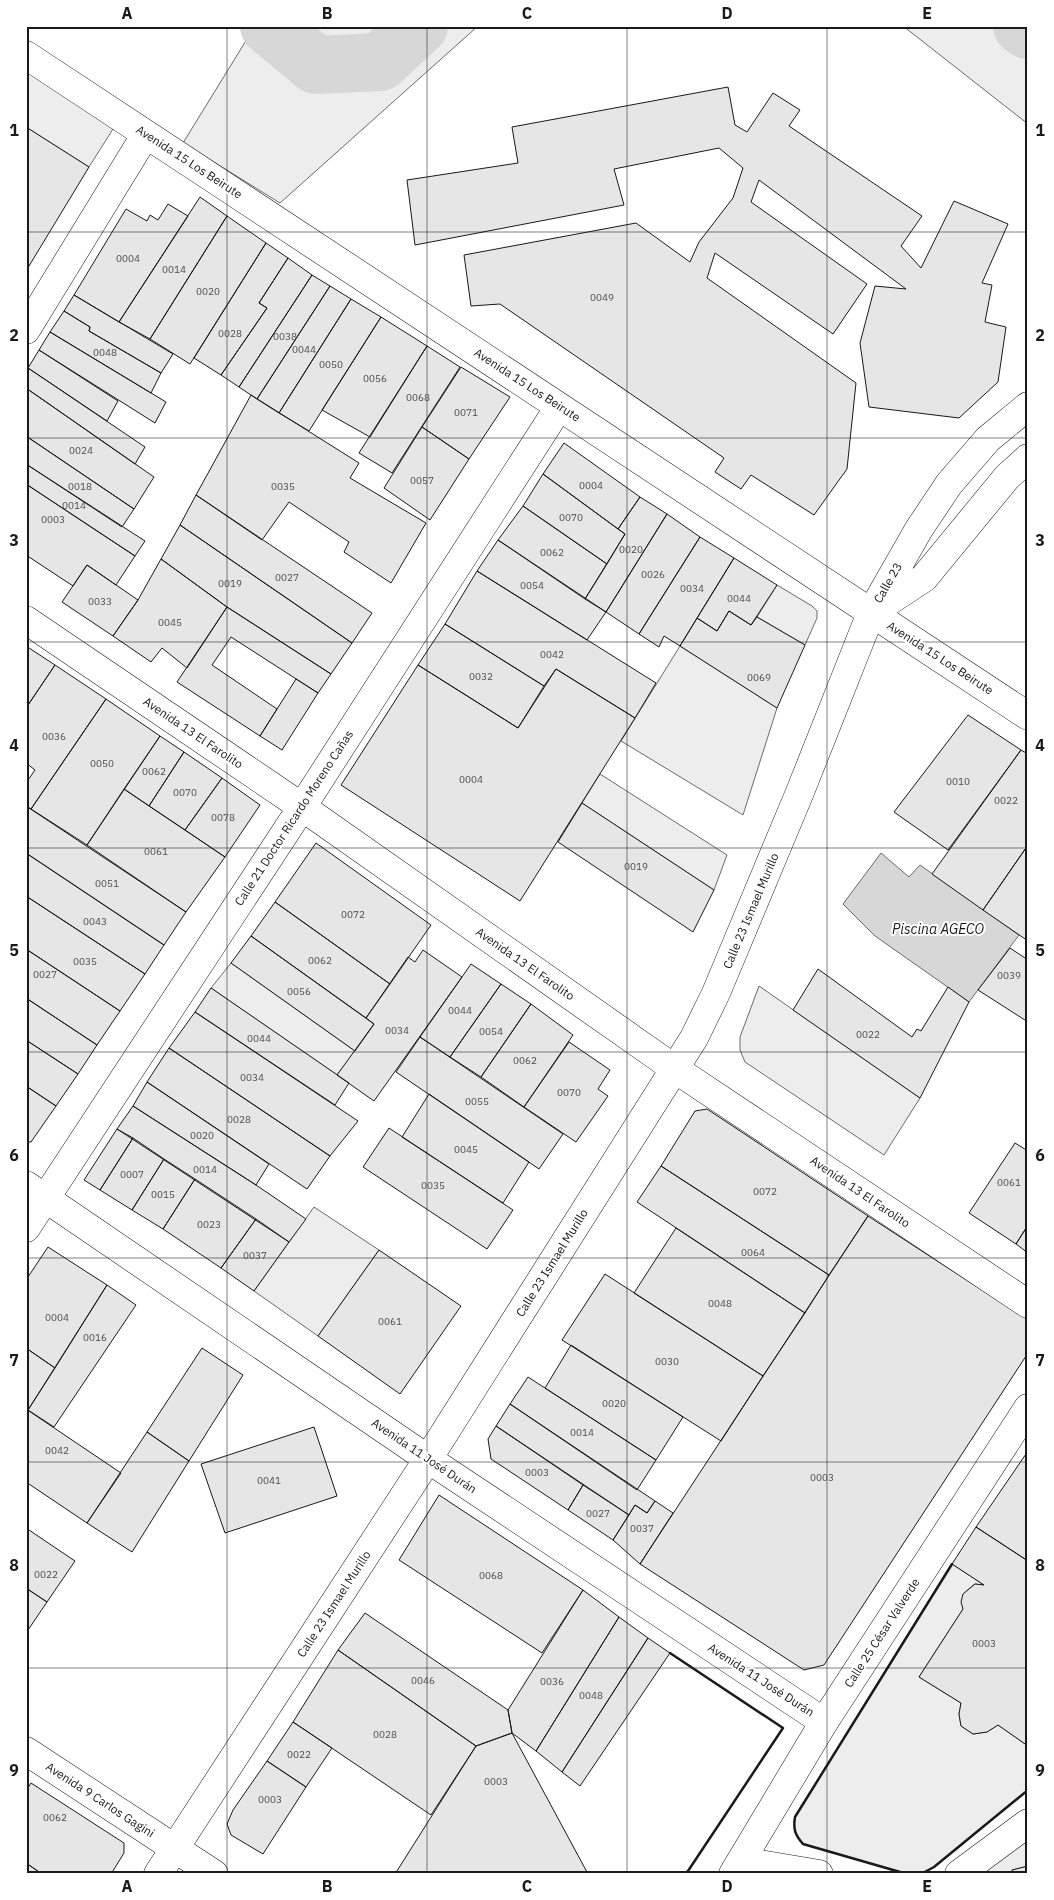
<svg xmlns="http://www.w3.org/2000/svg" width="1054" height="1900" font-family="'IBM Plex Sans',sans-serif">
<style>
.green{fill:#ededed;stroke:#6a6a6a}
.water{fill:#d7d7d7;stroke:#6a6a6a}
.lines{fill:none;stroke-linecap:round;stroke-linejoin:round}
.river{stroke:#d7d7d7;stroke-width:58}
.building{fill:#e6e6e6;stroke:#1a1a1a}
.minor-casing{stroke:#1a1a1a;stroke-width:29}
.tertiary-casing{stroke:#1a1a1a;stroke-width:29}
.secondary-casing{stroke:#1a1a1a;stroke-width:29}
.minor{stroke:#fff;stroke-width:28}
.tertiary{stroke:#fff;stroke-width:28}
.secondary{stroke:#fff;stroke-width:28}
.wall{stroke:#1a1a1a;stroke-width:2.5}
.grid{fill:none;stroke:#1a1a1a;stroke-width:1;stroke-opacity:0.55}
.labels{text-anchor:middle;stroke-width:4;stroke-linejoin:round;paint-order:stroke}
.number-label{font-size:10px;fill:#4d4d4d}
.street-label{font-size:12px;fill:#1a1a1a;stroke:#fff}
.water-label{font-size:14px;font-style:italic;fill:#1a1a1a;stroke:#fff}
.neatline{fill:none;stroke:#1a1a1a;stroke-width:2}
.grid-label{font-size:16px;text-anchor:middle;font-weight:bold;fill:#1a1a1a}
</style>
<rect width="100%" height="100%" fill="#fff"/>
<!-- green -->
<path class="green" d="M255 26H478L280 203 183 143Z
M903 26H1028V124Z
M26 64 118 121 89 167 26 127Z
M777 585 812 606 817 611V618L805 645 757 617Z
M680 646 777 708 743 815 621 741Z
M600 774 727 855 714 890 582 803Z
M231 963 355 1051 337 1075 211 988Z
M759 986 920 1098 884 1155 745 1062 740 1050V1037Z
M314 1207 379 1250 318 1336 254 1291Z
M952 1564 984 1585 975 1584C965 1591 960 1596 963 1609L919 1677 961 1703 959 1714 961 1726 973 1734 987 1732 998 1725 1028 1746V1790L934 1867 923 1873H903L803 1844C795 1835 793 1829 795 1817Z
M1028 1835V1866L1012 1870 1013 1874H979Z"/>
<!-- water -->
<path class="water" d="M881 853 909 877 920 865 1019 935 969 1002 875 936 843 904Z"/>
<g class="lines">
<!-- river -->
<path class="river" d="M269 26 316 65 380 62 419 26
M1022 26 1028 30"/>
</g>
<!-- building -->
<path class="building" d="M728 87 735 125 747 132 773 93 800 110 789 126 922 216 901 246 921 268 954 201 1008 224 982 283 992 285 985 322 1006 327 998 382 959 418 869 407 860 343 875 286 906 289 759 180 751 202 867 284 833 334 715 253 707 278 856 383 847 469 814 515 751 475 741 489 715 472 724 458 500 304 471 306 464 255 636 223 690 262 699 242 733 198 743 168 719 148 614 169 624 205 415 245 407 180 518 163 512 127Z
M26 127 89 167 26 271Z
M200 197 227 216 150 339 119 322Z
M168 204 188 216 119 322 74 295 126 209 147 221 150 215 158 220Z
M227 216 266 243 190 364 150 339Z
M266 243 288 258 259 303 267 308 221 375 194 358Z
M288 258 312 275 239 387 221 375 267 308 259 303Z
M312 275 330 286 257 399 239 387Z
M330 286 351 299 279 413 257 399Z
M74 295 173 354 161 373 89 331 90 327 64 311Z
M351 299 381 317 309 431 279 413Z
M64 311 90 327 89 331 161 373 151 393 50 332Z
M381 317 427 346 370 437 322 410Z
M50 332 166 402 155 423 39 350Z
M427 346 460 367 392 473 359 453Z
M39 350 118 401 107 421 28 368Z
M461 367 510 397 469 459 422 427Z
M28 368 145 447 135 464 26 388V371Z
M26 388 154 477 134 509 26 436Z
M251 395 359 463 350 478 426 523 391 583 344 552 349 542 289 502 262 540 196 495Z
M422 427 469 459 430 520 384 488Z
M26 436 134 509 122 527 26 464Z
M564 443 640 497 618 529 543 474Z
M26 464 145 541 135 556 26 484Z
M543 474 625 534 607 564 523 506Z
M26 484 135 556 116 585 87 565 73 586 26 555Z
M196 495 372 613 352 643 180 525Z
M640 497 667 514 606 612 585 599 625 534 618 529Z
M523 506 607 564 585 599 498 540Z
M667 514 700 537 639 634 606 612Z
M180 525 352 643 331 674 227 607 161 559Z
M700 537 734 558 680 646 664 636 659 647 639 634Z
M498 540 606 612 587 640 477 571Z
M734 558 777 585 751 625 729 611 717 631 697 618Z
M161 559 227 607 187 668 162 648 151 662 113 636 138 600Z
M87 565 138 600 113 636 62 602Z
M477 571 656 683 635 718 556 669 544 686 445 624Z
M227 607 331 674 318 693 231 637 212 665 277 709 260 736 177 682Z
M729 611 751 625 757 617 805 645 777 708 680 646 697 618 717 631Z
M445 624 544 686 518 728 418 665Z
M26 646 55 665 26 708Z
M55 665 106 699 31 809 26 806V783L35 770 26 763V708Z
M418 665 518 728 556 669 635 718 520 901 341 785Z
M296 679 318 693 282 750 260 736Z
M106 699 160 736 87 845 31 809Z
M968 715 1021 750 948 850 894 812Z
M160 736 184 752 149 806 124 789Z
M1021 750 1028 754V845L983 910 932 874Z
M184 752 222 778 185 830 149 806Z
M222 778 260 805 225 857 185 830Z
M124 789 225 857 186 912 87 845Z
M582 803 714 890 693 932 558 842Z
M26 806 186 912 164 945 26 853Z
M316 843 431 925 390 984 275 902Z
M1028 845V941L983 910Z
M26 853 164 945 145 974 26 896Z
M26 896 145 974 120 1011 26 949Z
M275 902 390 984 366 1018 251 936Z
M251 936 374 1024 355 1051 231 963Z
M1010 948 1028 960V1022L978 990Z
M26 949 120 1011 97 1045 26 998Z
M423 950 462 977 374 1101 337 1075 374 1024 366 1018 408 957 415 962Z
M471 964 501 984 450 1057 420 1037Z
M818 969 912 1037 917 1029 921 1031 948 987 969 1002 920 1098 793 1010Z
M501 984 531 1004 481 1077 450 1057Z
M211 988 349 1083 335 1105 195 1012Z
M26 998 97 1045 78 1074 26 1040Z
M531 1004 573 1035 524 1107 481 1077Z
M195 1012 358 1121 330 1156 169 1048Z
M420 1037 563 1134 539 1169 396 1072Z
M26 1040 78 1074 56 1106 26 1086Z
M569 1042 610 1070 598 1089 608 1096 576 1142 524 1107Z
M169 1048 330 1156 307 1189 147 1082Z
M147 1082 269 1164 256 1185 133 1106Z
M26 1086 56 1106 31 1142H26Z
M429 1094 529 1162 503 1203 402 1137Z
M133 1106 256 1185 306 1219 289 1242 117 1129Z
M707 1109 868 1216 829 1275 661 1166 695 1111Z
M389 1128 513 1210 487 1249 363 1167Z
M117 1129 133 1138 100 1190 84 1180Z
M133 1138 164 1159 132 1210 100 1190Z
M1015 1143 1028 1151V1225L1016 1244 969 1213Z
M164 1159 195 1179 163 1229 132 1210Z
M661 1166 829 1275 805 1313 637 1202Z
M195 1179 256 1219 221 1268 163 1229Z
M868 1216 1028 1320V1353L824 1665 804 1670 640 1564Z
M256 1219 289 1242 254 1291 221 1268Z
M1028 1225V1253L1016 1244Z
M676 1228 805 1313 763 1376 634 1293Z
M48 1247 107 1285 55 1368 26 1348V1280Z
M379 1250 461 1306 400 1394 318 1336Z
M605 1274 763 1376 721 1441 562 1340Z
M107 1285 136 1305 54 1427 28 1410Z
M571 1345 683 1417 656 1460 545 1388Z
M26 1348 55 1368 28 1410 26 1409Z
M202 1348 243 1375 189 1461 147 1432Z
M528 1377 656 1460 637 1490 510 1404Z
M510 1404 655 1501 647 1513 635 1505 629 1515 496 1426Z
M26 1409 121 1473 87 1523 26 1482Z
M496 1426 583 1485 568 1510 491 1459 488 1439Z
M314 1427 337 1496 225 1533 201 1464Z
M147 1432 189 1461 132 1552 87 1523Z
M1028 1451V1561L976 1527Z
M583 1485 629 1515 613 1540 568 1510Z
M439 1495 583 1590 542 1653 399 1560Z
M655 1501 673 1513 640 1564 613 1540 635 1505 647 1513Z
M976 1527 1028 1561V1746L998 1725 987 1732 973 1734 961 1726 959 1714 961 1703 919 1677 963 1609 961 1602 963 1594 975 1584 984 1585 952 1564Z
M26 1528 75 1561 47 1602 26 1588Z
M26 1588 47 1602 26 1633Z
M583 1590 619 1617 536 1751 512 1733 508 1710Z
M365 1613 508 1710 512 1733 476 1746 338 1650Z
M619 1617 648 1638 562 1772 536 1751Z
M648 1638 670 1653 580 1786 562 1772Z
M338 1650 476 1746 431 1815 293 1722Z
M293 1722 332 1748 306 1787 267 1761Z
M512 1733 588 1874H395L476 1746Z
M267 1761 306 1787 263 1854 231 1835 227 1824 233 1810Z
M31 1783 124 1843V1853L111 1874H42L26 1863V1791Z
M26 1863 42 1874H26Z
M1028 1866V1874H1013L1012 1870Z"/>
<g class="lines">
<defs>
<path id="minor" d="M26 55 1028 716
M26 330 146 134
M26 620 302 807 675 1069 1028 1304
M26 1228 302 807 559 407
M824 1722 1028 1408
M742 1861 819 1874
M959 1874 1028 1823"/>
<path id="tertiary" d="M26 1185 428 1459 824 1722 733 1874
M26 1751 214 1874"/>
<path id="secondary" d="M874 611 924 578 1007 477 1028 458
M158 1874 428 1459 694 1038 716 993 800 792 871 613 919 529 949 484 988 439 1028 406"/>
</defs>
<!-- minor casing -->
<use href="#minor" class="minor-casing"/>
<!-- tertiary casing -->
<use href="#tertiary" class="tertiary-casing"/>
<!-- secondary casing -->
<use href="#secondary" class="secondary-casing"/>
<!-- minor -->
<use href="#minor" class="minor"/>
<!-- tertiary -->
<use href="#tertiary" class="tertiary"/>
<!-- secondary -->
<use href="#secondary" class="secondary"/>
<!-- wall -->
<path class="wall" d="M670 1653 783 1728 688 1871 683 1874
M907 1874 803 1844C795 1835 793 1829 795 1817L952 1564
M921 1874 934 1867 1028 1790"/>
</g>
<!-- grid -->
<path class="grid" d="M227 26V1874M427 26V1874M627 26V1874M827 26V1874M26 232H1028M26 438H1028M26 642H1028M26 848H1028M26 1052H1028M26 1258H1028M26 1462H1028M26 1668H1028"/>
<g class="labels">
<!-- number labels -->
<g class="number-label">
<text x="128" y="262">0004</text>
<text x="174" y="273">0014</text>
<text x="208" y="295">0020</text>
<text x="602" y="301">0049</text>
<text x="230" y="337">0028</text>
<text x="285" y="340">0038</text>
<text x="304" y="353">0044</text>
<text x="105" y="356">0048</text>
<text x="331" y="368">0050</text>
<text x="375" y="382">0056</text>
<text x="418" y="401">0068</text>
<text x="466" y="416">0071</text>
<text x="81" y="454">0024</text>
<text x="422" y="484">0057</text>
<text x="591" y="489">0004</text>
<text x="80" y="490">0018</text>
<text x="283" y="490">0035</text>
<text x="74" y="509">0014</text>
<text x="571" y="521">0070</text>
<text x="53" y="523">0003</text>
<text x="631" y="553">0020</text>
<text x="552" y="556">0062</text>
<text x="653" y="578">0026</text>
<text x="287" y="581">0027</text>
<text x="230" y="587">0019</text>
<text x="532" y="589">0054</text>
<text x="692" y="592">0034</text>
<text x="739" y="602">0044</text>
<text x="100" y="605">0033</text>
<text x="170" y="626">0045</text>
<text x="552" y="658">0042</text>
<text x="481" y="680">0032</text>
<text x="759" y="681">0069</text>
<text x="54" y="740">0036</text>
<text x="102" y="767">0050</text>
<text x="154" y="775">0062</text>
<text x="471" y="783">0004</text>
<text x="958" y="785">0010</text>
<text x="185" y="796">0070</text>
<text x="1006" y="804">0022</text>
<text x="223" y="821">0078</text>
<text x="156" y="855">0061</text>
<text x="636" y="870">0019</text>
<text x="107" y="887">0051</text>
<text x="353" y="918">0072</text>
<text x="95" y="925">0043</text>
<text x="320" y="964">0062</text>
<text x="85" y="965">0035</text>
<text x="45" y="978">0027</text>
<text x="1009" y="979">0039</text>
<text x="299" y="995">0056</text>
<text x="460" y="1014">0044</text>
<text x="397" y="1034">0034</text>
<text x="491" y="1035">0054</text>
<text x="868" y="1038">0022</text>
<text x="259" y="1042">0044</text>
<text x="525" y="1064">0062</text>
<text x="252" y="1081">0034</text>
<text x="569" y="1096">0070</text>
<text x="477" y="1105">0055</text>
<text x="239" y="1123">0028</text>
<text x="202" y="1139">0020</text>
<text x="466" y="1153">0045</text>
<text x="205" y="1173">0014</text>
<text x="132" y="1178">0007</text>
<text x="1009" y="1186">0061</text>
<text x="433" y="1189">0035</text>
<text x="765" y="1195">0072</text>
<text x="163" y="1198">0015</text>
<text x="209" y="1228">0023</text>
<text x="753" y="1256">0064</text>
<text x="255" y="1259">0037</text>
<text x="720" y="1307">0048</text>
<text x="57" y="1321">0004</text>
<text x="390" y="1325">0061</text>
<text x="95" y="1341">0016</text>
<text x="667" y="1365">0030</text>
<text x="614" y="1407">0020</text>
<text x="582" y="1436">0014</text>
<text x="57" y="1454">0042</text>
<text x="537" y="1476">0003</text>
<text x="822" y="1481">0003</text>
<text x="269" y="1484">0041</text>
<text x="598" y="1517">0027</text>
<text x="642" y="1532">0037</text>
<text x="46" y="1578">0022</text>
<text x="491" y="1579">0068</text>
<text x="984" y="1647">0003</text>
<text x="423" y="1684">0046</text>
<text x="552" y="1685">0036</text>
<text x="591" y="1699">0048</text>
<text x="385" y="1738">0028</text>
<text x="299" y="1758">0022</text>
<text x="496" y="1785">0003</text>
<text x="270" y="1803">0003</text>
<text x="55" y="1821">0062</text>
</g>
<!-- street labels -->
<g class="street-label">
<text transform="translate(189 162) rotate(33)" y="4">Avenida 15 Los Beirute</text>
<text transform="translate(527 385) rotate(33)" y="4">Avenida 15 Los Beirute</text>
<text transform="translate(888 583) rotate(-60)" y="4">Calle 23</text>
<text transform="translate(940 658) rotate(33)" y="4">Avenida 15 Los Beirute</text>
<text transform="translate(193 733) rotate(34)" y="4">Avenida 13 El Farolito</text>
<text transform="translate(294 818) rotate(-57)" y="4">Calle 21 Doctor Ricardo Moreno Cañas</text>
<text transform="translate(751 911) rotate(-67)" y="4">Calle 23 Ismael Murillo</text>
<text transform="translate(525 964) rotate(35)" y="4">Avenida 13 El Farolito</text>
<text transform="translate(860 1192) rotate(34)" y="4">Avenida 13 El Farolito</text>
<text transform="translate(552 1263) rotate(-58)" y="4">Calle 23 Ismael Murillo</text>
<text transform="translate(424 1456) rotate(34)" y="4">Avenida 11 José Durán</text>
<text transform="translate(334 1604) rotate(-57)" y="4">Calle 23 Ismael Murillo</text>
<text transform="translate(882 1633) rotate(-57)" y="4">Calle 25 César Valverde</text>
<text transform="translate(761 1680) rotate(33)" y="4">Avenida 11 José Durán</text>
<text transform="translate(100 1800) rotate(33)" y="4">Avenida 9 Carlos Gagini</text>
</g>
<!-- water labels -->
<g class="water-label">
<text x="938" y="934">Piscina AGECO</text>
</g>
</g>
<!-- border -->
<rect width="1054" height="1900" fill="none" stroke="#ffffff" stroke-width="55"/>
<rect x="28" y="28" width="998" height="1844" class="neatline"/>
<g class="grid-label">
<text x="127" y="19">A</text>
<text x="327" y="19">B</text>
<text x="527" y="19">C</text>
<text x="727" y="19">D</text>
<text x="927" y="19">E</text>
<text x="14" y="136">1</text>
<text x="1040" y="136">1</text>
<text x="14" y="341">2</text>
<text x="1040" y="341">2</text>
<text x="14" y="546">3</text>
<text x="1040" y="546">3</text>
<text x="14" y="751">4</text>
<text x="1040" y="751">4</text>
<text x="14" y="956">5</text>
<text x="1040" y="956">5</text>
<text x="14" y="1161">6</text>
<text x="1040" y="1161">6</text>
<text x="14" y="1366">7</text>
<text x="1040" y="1366">7</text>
<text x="14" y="1571">8</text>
<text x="1040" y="1571">8</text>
<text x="14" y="1776">9</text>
<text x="1040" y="1776">9</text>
<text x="127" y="1892">A</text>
<text x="327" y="1892">B</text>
<text x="527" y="1892">C</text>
<text x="727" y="1892">D</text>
<text x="927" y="1892">E</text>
</g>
</svg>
